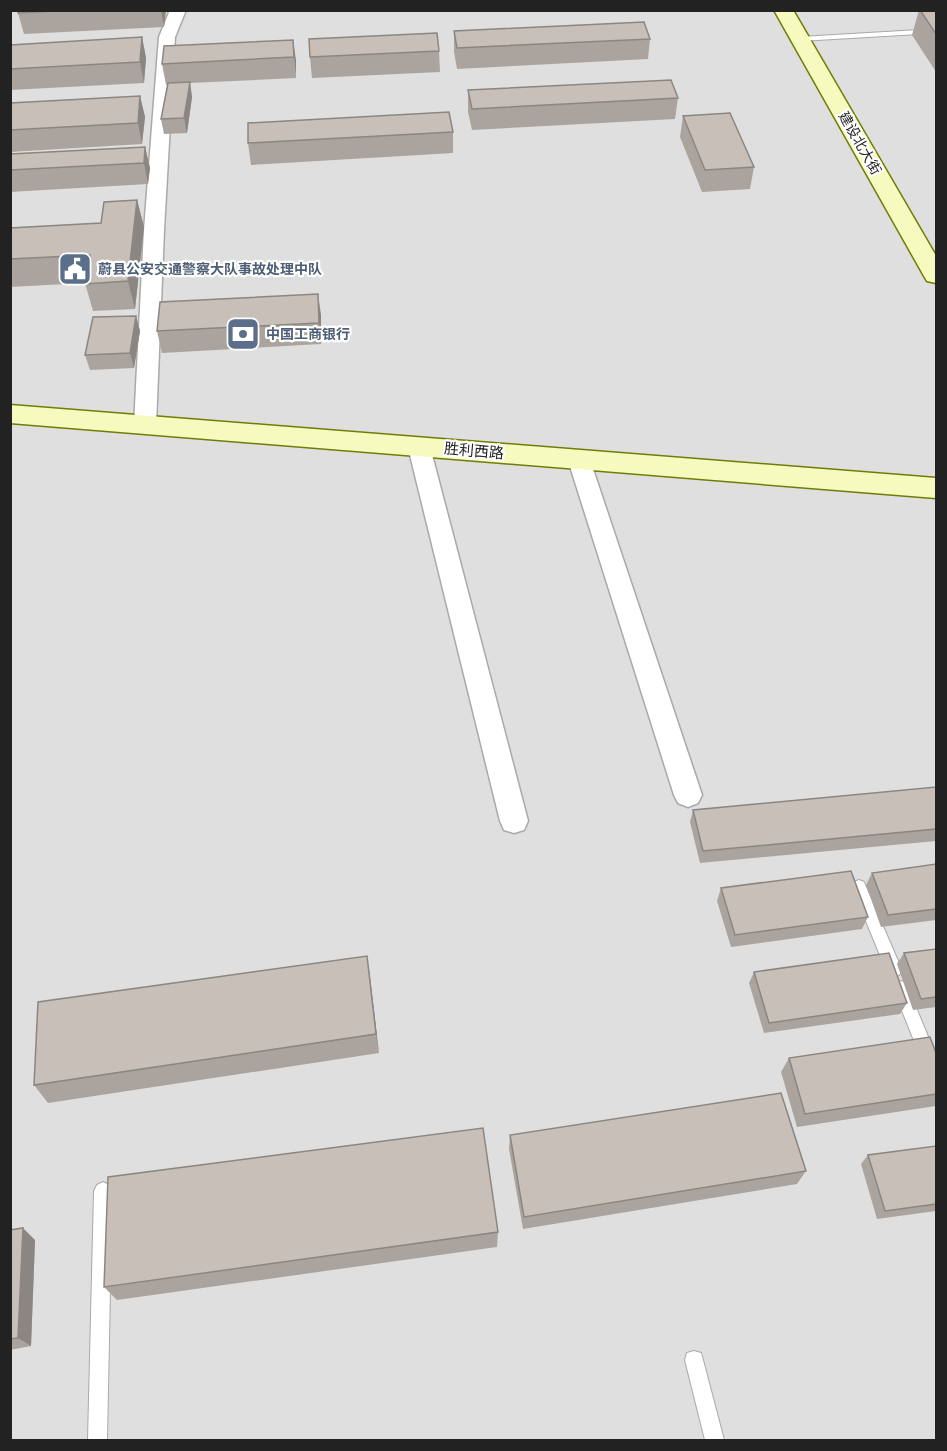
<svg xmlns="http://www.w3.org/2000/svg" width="947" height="1451" font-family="Commissioner,'Noto Sans SC',sans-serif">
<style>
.residential{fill:#e0dfdf}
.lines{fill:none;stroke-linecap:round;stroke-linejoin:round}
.lane-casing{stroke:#a9a9a9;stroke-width:2}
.street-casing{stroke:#a9a9a9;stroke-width:3}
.secondary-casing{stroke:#707d05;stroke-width:3}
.lane{fill:#fff;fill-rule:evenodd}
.street{fill:#fff;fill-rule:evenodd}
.secondary{fill:#f7fabf;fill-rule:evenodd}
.wall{fill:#aba49e}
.shaded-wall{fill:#8b8681}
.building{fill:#c7bfb8;stroke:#8b8681;stroke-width:1.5}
.labels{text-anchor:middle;stroke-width:4.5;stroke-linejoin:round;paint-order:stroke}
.far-street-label{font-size:14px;fill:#222;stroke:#fff}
.far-service-label{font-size:14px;font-weight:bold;fill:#4e5e75;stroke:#fff;text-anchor:start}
.street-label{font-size:15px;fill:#222;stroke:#fff}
</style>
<rect width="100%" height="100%" fill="#f2efe9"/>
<!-- residential -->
<path class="residential" d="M11 11H936V1440H11Z"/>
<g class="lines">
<defs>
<path id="lane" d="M936 29V33L800 41 796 39 800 37Z
M859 880 864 882 866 887 902 970 899 975 894 977 889 975 886 970 852 887 854 882Z
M901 981 906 983 936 1056V1083L930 1081 893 988 896 983Z
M103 1182 109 1185 112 1191 107 1440H88L94 1191 97 1185Z
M694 1351 701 1353 703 1360 724 1440H705L685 1360 687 1353Z"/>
<path id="street" d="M170 10H186L175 37 164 230 156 425 153 430 145 432 137 430 134 425 144 230 159 37Z
M419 439 427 442 430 447 528 821 524 830 514 833 504 830 500 821 408 447 411 442Z
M579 452 587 454 590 460 702 795 698 803 688 807 678 803 674 795 568 460 571 454Z"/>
<path id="secondary" d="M774 10H793L936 256V283L927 281 924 276Z
M10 405 936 478V498L10 423Z"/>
</defs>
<!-- lane casing -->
<use href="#lane" class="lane-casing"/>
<!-- street casing -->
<use href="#street" class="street-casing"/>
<!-- secondary casing -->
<use href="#secondary" class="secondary-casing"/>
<!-- lane -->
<use href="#lane" class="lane"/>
<!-- street -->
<use href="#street" class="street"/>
<!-- secondary -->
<use href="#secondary" class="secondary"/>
</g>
<!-- wall -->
<path class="wall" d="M18 10H166L164 27 24 34 18 13Z
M919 10H936V72L912 35Z
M454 31 650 39 648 59 457 69 454 52Z
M142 37 146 58 144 83 10 90V45Z
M293 40 296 78 190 83 192 97 187 133 164 134 161 119 168 84 166 85 162 64Z
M439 51 440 72 312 78 310 57Z
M468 90 678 98 675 119 472 130 468 112Z
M140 96 145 117 142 144 10 152V103Z
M683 116 754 167 750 189 702 192 680 137Z
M453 132V153L251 165 248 143Z
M145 147 150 168 148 184 10 192V154Z
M137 200 144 227 135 309 93 311 85 283 10 287V228L101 223Z
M321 315V344L162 353 157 331Z
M136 316 140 331 134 368 90 370 85 355Z
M936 787V841L700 863 690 822 693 810Z
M936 864V920L881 927 866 885 872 873Z
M721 888 868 917 862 929 731 947 717 901Z
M936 949V1007L913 1010 897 964 904 953Z
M367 956 379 1053 48 1103 34 1085Z
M754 972 907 1003 900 1014 764 1033 749 983Z
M936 1053V1106L797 1127 781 1072 789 1058Z
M510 1135 806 1171 797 1184 523 1229 509 1149Z
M936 1146V1211L877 1219 861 1164 868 1155Z
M10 1230 35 1240 31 1346 10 1350Z
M498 1232 497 1247 117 1300 104 1287Z"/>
<!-- shaded-wall -->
<path class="shaded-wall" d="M161 10H166L164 27Z
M142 37 146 58 144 83 140 62Z
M293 40 296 60V78L294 57Z
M190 82 192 97 187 133 184 118Z
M140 96 145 117 142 144 138 123Z
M145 147 150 168 148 184 144 163Z
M137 200 144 227 135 309 128 281Z
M318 294 321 315V344L319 323Z
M136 316 140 331 134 368 130 353Z
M367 956 370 976 379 1053 376 1034Z
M23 1228 35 1240 31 1346 18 1338Z"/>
<!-- building -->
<path class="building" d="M18 10H74L18 13Z
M920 10H936V34Z
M644 22 650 39 457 48 454 31Z
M437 33 439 51 310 57 309 39Z
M142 37 140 62 10 69V45Z
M293 40 294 57 162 64 164 46Z
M671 80 678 98 472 109 468 90Z
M190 82 184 118 161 119 168 83Z
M140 96 138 123 10 130V103Z
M449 112 453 132 248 143V123Z
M730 113 754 167 705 170 683 116Z
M145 147 144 163 10 170V154Z
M137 200 128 281 85 284 90 255 10 259V228L101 223 104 202Z
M318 294 319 323 157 331 160 302Z
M136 316 130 353 85 355 93 317Z
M936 787V829L703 851 693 810Z
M936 864V909L888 915 872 873Z
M851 871 868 917 735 935 721 888Z
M936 949V997L921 999 904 953Z
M889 953 907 1003 769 1023 754 972Z
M367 956 376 1034 34 1085 38 1002Z
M930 1037 936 1053V1094L805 1114 789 1058Z
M781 1093 806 1171 524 1217 510 1135Z
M483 1128 498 1232 104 1287 108 1177Z
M936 1146V1204L885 1211 868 1155Z
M23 1228 18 1338 10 1339V1230Z"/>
<!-- icons -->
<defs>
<symbol id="civic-square" viewBox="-11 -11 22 22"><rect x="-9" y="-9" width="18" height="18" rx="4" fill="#5c6f8a" stroke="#fff"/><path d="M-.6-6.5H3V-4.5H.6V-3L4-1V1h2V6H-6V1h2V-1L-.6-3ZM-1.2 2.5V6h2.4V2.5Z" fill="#fff"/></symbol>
<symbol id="bank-square" viewBox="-11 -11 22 22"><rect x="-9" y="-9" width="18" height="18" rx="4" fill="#5c6f8a" stroke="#fff"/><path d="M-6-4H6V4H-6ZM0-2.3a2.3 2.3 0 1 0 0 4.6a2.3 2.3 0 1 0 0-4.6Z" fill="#fff"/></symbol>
</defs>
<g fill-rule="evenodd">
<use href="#civic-square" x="56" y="250" width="38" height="38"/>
<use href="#bank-square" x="224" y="315" width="38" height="38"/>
</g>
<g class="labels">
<!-- far-street labels -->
<g class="far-street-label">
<text transform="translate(860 143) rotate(60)" y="5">建设北大街</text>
</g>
<!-- far-service labels -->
<g class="far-service-label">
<text x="98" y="274">蔚县公安交通警察大队事故处理中队</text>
<text x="266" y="339">中国工商银行</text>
</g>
<!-- street labels -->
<g class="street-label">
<text transform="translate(474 451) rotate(5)" y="5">胜利西路</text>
</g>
</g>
<!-- border -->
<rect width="947" height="1451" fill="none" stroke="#222222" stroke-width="24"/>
</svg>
